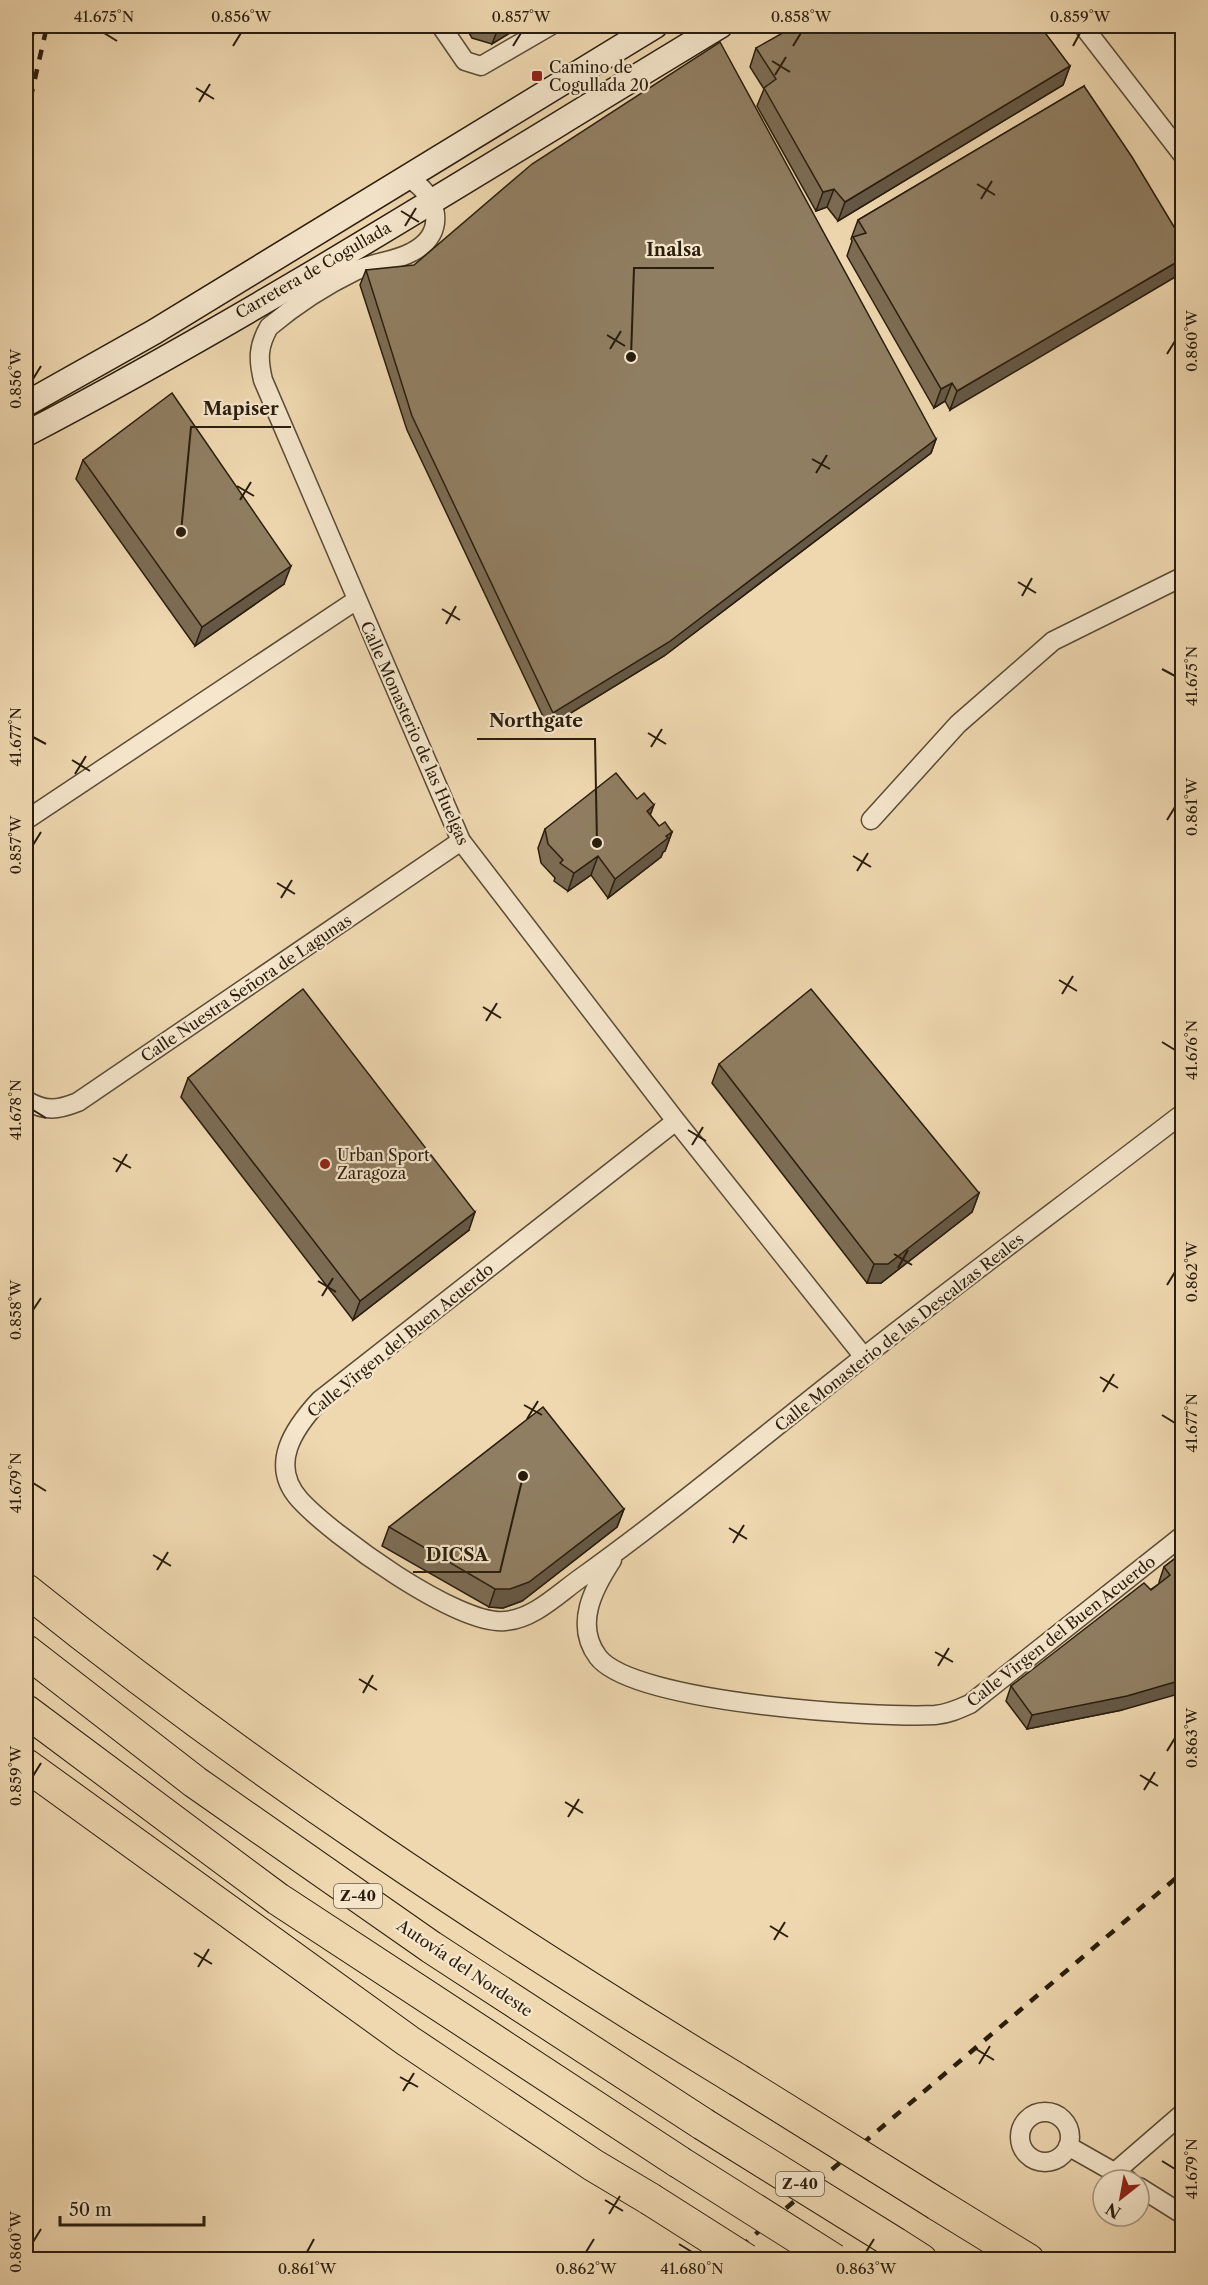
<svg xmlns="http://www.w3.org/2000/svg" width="1208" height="2285" font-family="'Libre Caslon Text',serif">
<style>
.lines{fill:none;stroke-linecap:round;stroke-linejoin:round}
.street-casing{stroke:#5a4c36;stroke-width:21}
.secondary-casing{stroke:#291d0d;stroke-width:27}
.highway-casing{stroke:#291d0d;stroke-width:34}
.street{stroke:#f5e6cc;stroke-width:18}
.secondary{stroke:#f5e6cc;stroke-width:24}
.highway{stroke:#efd8b0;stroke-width:32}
.rail{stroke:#291d0d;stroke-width:4.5;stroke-dasharray:10 10;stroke-linecap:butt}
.highway-bridge-casing{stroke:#291d0d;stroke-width:34;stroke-linecap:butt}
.highway-bridge{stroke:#efd8b0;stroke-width:32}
.wall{fill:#7c6c54;stroke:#291d0d;stroke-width:1.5}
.shaded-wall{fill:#655845;stroke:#291d0d;stroke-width:1.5}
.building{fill:#907e62;stroke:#291d0d;stroke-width:1.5}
.ticks{fill:none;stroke:#291d0d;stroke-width:2}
.poi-dot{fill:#8f2418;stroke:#f5e6cc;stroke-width:2}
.labels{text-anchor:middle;stroke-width:4.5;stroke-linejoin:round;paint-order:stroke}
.shield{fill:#f5e6cc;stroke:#665946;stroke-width:1.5}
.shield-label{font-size:15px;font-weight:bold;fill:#291d0d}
.poi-label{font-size:16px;fill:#291d0d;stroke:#f5e6cc;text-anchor:start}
.street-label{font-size:16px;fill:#291d0d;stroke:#f5e6cc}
.leader{fill:none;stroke:#291d0d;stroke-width:2}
.callout-dot{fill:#291d0d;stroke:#f5e6cc;stroke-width:2}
.callout-label{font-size:18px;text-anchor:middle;font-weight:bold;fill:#291d0d;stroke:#f5e6cc;stroke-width:4.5;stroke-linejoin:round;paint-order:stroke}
.neatline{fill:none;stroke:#291d0d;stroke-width:2}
.ticks-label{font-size:15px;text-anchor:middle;fill:#291d0d}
</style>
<rect width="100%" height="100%" fill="#efd8b0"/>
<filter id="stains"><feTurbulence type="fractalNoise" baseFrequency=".00333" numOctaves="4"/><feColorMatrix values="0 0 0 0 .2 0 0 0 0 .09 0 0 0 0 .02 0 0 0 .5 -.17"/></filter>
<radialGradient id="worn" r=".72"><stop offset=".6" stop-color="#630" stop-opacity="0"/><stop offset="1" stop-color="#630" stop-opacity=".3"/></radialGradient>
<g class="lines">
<defs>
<path id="street" d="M441 26 465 61 481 66 550 26
M1083 26 1182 154
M406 177C438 193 449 233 412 252 394 262 373 262 355 271 326 285 294 306 269 327 258 346 258 359 263 380L461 841 676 1121 864 1357
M26 820 355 601
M871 820 958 724 1053 641 1182 577
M26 1100C45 1112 58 1110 78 1102L461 841
M676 1121 320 1400C294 1428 268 1465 300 1500 332 1535 458 1626 505 1621 534 1619 559 1593 582 1577 671 1513 755 1443 841 1375 953 1286 1069 1201 1182 1114
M612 1560C593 1589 574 1625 598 1657 633 1703 875 1718 935 1715 948 1714 959 1709 970 1704L1182 1536
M1020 2137a25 25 0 1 1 50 0a25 25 0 1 1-50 0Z
M1068 2146 1128 2180
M1115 2172 1182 2114
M1139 2187 1182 2214"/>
<path id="secondary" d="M26 404 154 332 655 26
M26 434C263 310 491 164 720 26"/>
<path id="highway" d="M26 1590C251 1771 492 1930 738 2080
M26 1651 195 1782 431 1947 703 2124
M26 1711 278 1899 679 2162
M26 1765 408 2041 593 2165 650 2199
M937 2204 1028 2260
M896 2244 921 2260"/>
</defs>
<!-- street casing -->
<use href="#street" class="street-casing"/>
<!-- secondary casing -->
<use href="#secondary" class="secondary-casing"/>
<!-- highway casing -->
<use href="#highway" class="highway-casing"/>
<!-- street -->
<use href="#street" class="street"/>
<!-- secondary -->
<use href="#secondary" class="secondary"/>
<!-- highway -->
<use href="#highway" class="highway"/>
<!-- rail -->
<path class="rail" d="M26 62 34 26
M26 118 47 26
M725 2260 1182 1873"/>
<defs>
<path id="highway-bridge" d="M738 2080 937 2204
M703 2124 896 2244
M679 2162 834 2260
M650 2199 746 2260"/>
</defs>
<!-- highway-bridge casing -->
<use href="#highway-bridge" class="highway-bridge-casing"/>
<!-- highway-bridge -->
<use href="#highway-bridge" class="highway-bridge"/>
</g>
<!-- wall -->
<path class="wall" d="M465 26H521L492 44 472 38Z
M756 48 1070 66 1063 85 838 221 827 207 816 211 757 106 764 89 750 67Z
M1084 86 950 410 945 401 934 408 847 256 852 241 851 239 858 220Z
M366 270 936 439 931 453 664 656 548 727 407 430 360 285Z
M83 460 284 584 195 646 76 479Z
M650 815 659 826 672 832 665 851 663 852 661 857 608 898 591 875 568 891 554 881 555 878 541 863 538 848 545 829Z
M719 1064 979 1193 972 1212 881 1283H867L712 1083Z
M188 1078 469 1230 353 1320 181 1097Z
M624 1509 617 1527 522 1601 503 1608 489 1607 382 1546 389 1527Z
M1182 1553 1122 1710 1027 1729 1006 1701 1011 1686 1160 1583 1159 1582 1164 1567Z"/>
<!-- shaded-wall -->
<path class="shaded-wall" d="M499 26H521L492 44Z
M1070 66 1063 85 838 221 845 202Z
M834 189 827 207 816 211 823 192Z
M1182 259V273L950 410 957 391Z
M952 383 945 401 934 408 941 389Z
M936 439 931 453 664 656 548 727 553 713Z
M291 566 284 584 195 646 202 627Z
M654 805 647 824V811Z
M672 832 665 851 663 852 661 857 608 898 615 879 666 836Z
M598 856 591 875 568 891 574 873Z
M979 1193 972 1212 881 1283H867L874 1264Z
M475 1212 469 1230 353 1320 360 1301Z
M624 1509 617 1527 522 1601 503 1608 489 1607 495 1589Z
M1182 1680V1693L1122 1710 1027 1729 1032 1715Z"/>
<!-- building -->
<path class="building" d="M795 26H1040L1070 66 845 202 834 189 823 192 764 88 776 79 756 48Z
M720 42 936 439 669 642 553 713 412 416 366 270 414 265 532 164Z
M1084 86 1132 157 1182 240V259L957 391 952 383 941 389 853 237 866 233 858 220Z
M172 393 291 566 202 627 83 460Z
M616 773 637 799 644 793 654 805 647 811 659 826 665 822 672 832 666 836 668 838 615 879 598 856 574 873 560 863 563 860 548 844 545 829Z
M303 989 475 1212 360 1301 188 1078Z
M811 989 979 1193 888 1264H874L719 1064Z
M543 1407 624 1509 529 1582 510 1589H495L389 1527Z
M1182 1553V1680L1127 1696 1032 1715 1011 1686 1144 1583 1151 1590 1170 1575 1164 1567Z"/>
<!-- ticks -->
<path class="ticks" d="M104 33 117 41M233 46 241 33M513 46 521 33M793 46 801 33M1073 46 1080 33M772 61 790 72M775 75 786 57M196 88 214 99M199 102 210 84M977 184 995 195M981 199 992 181M401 211 419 222M405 226 416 208M607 335 625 346M610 349 621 331M1167 354 1175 341M33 379 41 366M812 459 830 469M816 473 827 455M237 486 254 496M240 500 251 482M1018 582 1036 593M1022 596 1032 578M442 609 460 620M446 624 456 606M1162 669 1175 676M648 733 666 744M33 737 46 744M651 747 662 729M72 760 90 771M75 774 86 756M1167 820 1175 807M33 845 41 832M853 856 871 867M857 871 868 853M277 883 295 894M281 898 292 880M1059 980 1077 991M1062 994 1073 976M483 1007 501 1018M486 1021 497 1003M1162 1042 1175 1050M33 1110 46 1118M688 1130 706 1141M692 1145 703 1127M113 1158 131 1168M116 1172 127 1154M894 1254 912 1265M898 1268 908 1250M318 1281 336 1292M1167 1285 1175 1272M322 1296 333 1278M33 1310 41 1298M1100 1377 1118 1388M1103 1392 1114 1374M524 1405 542 1415M1162 1415 1175 1423M527 1419 538 1401M33 1483 46 1491M729 1528 747 1539M733 1543 744 1525M153 1555 171 1566M157 1570 168 1552M935 1652 953 1662M938 1666 949 1648M359 1679 377 1690M363 1693 373 1675M1167 1751 1175 1738M1140 1775 1158 1786M33 1776 41 1763M1144 1790 1155 1772M565 1802 583 1813M568 1817 579 1799M770 1926 788 1937M774 1940 785 1922M194 1953 212 1964M198 1967 209 1949M976 2049 994 2060M979 2064 990 2046M400 2077 418 2087M403 2091 414 2073M1162 2161 1175 2169M605 2200 623 2211M609 2214 620 2196M33 2242 41 2229M679 2244 692 2252M307 2252 314 2239M586 2252 594 2239M866 2252 874 2239"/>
<!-- markers -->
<g class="poi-dot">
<rect x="531" y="70" width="12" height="12" rx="3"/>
<circle cx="325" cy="1164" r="6"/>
</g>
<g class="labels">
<!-- shield labels -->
<g class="shield">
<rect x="334" y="1884" width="48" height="24" rx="4.5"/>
<rect x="776" y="2172" width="48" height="24" rx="4.5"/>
</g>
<g class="shield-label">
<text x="358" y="1901">Z-40</text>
<text x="800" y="2189">Z-40</text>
</g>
<!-- poi labels -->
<g class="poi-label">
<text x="549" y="73">Camino de<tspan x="549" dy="18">Cogullada 20</tspan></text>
<text x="337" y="1161">Urban Sport<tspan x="337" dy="18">Zaragoza</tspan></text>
</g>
<!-- street labels -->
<g class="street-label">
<text transform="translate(313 270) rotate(-30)" y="6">Carretera de Cogullada</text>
<text transform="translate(415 733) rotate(66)" y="6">Calle Monasterio de las Huelgas</text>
<text transform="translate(246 988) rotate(-34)" y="6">Calle Nuestra Señora de Lagunas</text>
<text transform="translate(899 1332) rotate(-38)" y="6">Calle Monasterio de las Descalzas Reales</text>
<text transform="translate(400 1340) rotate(-39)" y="6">Calle Virgen del Buen Acuerdo</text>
<text transform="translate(1061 1631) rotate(-38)" y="6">Calle Virgen del Buen Acuerdo</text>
<text transform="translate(465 1968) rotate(34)" y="6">Autovía del Nordeste</text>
</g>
</g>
<!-- callouts -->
<path class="leader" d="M631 357L634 268H714M181 532L191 427H291M597 843L595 739H477M523 1476L500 1572H413"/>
<g class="callout-dot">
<circle cx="631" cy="357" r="6"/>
<circle cx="181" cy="532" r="6"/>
<circle cx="597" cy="843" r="6"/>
<circle cx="523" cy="1476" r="6"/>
</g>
<g class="callout-label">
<text x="674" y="256">Inalsa</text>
<text x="241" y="415">Mapiser</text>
<text x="536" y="727">Northgate</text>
<text x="457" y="1561">DICSA</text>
</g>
<!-- margin -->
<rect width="1208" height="2285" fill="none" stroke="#efd8b0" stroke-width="66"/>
<!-- north arrow -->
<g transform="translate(1121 2198) rotate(211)"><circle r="28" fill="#f5e6cc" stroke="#a39680" stroke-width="1.5"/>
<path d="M0-4.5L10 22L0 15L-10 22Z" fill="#8f2418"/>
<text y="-9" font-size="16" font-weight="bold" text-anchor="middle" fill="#291d0d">N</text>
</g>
<!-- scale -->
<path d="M60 2216v9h144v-9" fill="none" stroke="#291d0d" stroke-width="3"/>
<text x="69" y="2216" font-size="18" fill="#291d0d" stroke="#f5e6cc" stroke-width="4.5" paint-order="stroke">50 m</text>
<rect x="33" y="33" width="1142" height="2219" class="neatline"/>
<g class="ticks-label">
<text x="104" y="22">41.675°N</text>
<text x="241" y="22">0.856°W</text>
<text x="521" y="22">0.857°W</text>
<text x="801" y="22">0.858°W</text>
<text x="1080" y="22">0.859°W</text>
<text transform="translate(1192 341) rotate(-90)" y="5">0.860°W</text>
<text transform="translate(16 379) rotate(-90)" y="5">0.856°W</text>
<text transform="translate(1192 676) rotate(-90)" y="5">41.675°N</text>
<text transform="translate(16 737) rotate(-90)" y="5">41.677°N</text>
<text transform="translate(1192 807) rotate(-90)" y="5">0.861°W</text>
<text transform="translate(16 845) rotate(-90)" y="5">0.857°W</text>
<text transform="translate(1192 1050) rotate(-90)" y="5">41.676°N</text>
<text transform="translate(16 1110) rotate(-90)" y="5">41.678°N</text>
<text transform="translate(1192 1272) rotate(-90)" y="5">0.862°W</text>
<text transform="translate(16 1310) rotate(-90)" y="5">0.858°W</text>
<text transform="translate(1192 1423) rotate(-90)" y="5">41.677°N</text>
<text transform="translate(16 1483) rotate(-90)" y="5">41.679°N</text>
<text transform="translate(1192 1738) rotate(-90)" y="5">0.863°W</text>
<text transform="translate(16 1776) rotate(-90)" y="5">0.859°W</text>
<text transform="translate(1192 2169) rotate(-90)" y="5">41.679°N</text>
<text transform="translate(16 2242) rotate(-90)" y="5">0.860°W</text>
<text x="307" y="2274">0.861°W</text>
<text x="586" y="2274">0.862°W</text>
<text x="692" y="2274">41.680°N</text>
<text x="866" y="2274">0.863°W</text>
</g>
<rect width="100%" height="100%" filter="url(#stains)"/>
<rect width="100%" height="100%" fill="url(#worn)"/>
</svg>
